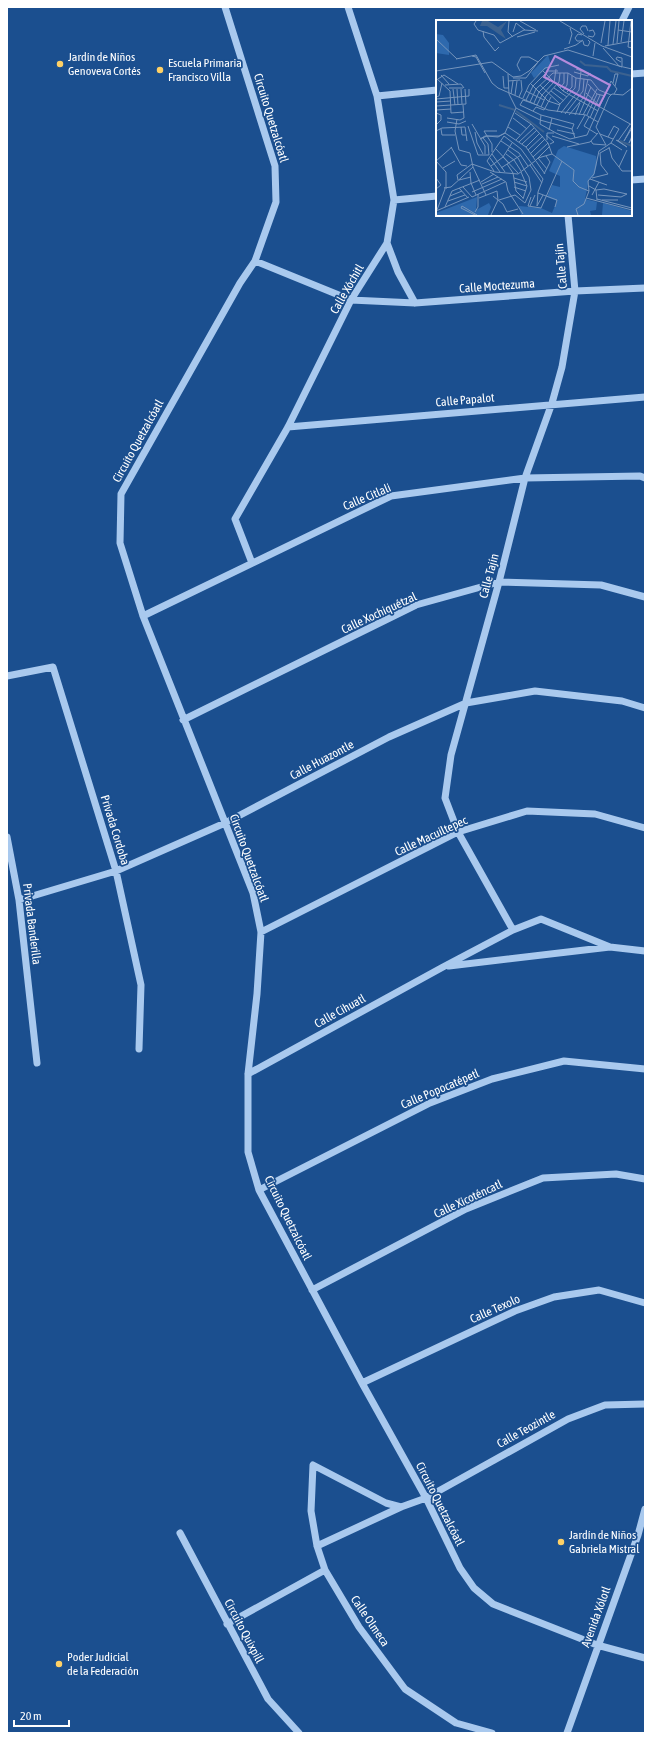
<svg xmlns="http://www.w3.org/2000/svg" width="652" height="1740" font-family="'Asap Condensed',sans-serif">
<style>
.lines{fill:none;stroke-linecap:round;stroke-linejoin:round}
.minor{stroke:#a9c9ee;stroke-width:7}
.poi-dot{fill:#ffd166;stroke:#1b4f8f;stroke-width:1.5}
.labels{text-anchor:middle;stroke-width:3.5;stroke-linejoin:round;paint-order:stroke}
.poi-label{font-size:12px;fill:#fff;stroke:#1b4f8f;text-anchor:start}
.street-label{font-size:12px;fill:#fff;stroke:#1b4f8f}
.inset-river{fill:none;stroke:#3c6290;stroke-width:2}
.inset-road{fill:none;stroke:#7695bc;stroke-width:1}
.view{fill:#b68bdc;fill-opacity:0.15;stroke:#b68bdc;stroke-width:2}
.inset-edge{fill:none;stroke:#fff;stroke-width:2}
</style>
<rect width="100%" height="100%" fill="#1b4f8f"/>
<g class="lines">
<!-- minor -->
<path class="minor" d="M225 7 275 166 276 202 255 261 240 283 121 494 120 543 143 616 253 893 261 932 257 994 248 1074V1152L259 1190 362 1383 426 1498 460 1568 474 1588 493 1604 597 1645 645 1658
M622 21 629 7
M631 74 645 73
M377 96 437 90
M631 180 645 179
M394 200 437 196
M387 243 398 272 415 303
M255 261 351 300 415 303 575 291 645 288
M288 427 645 397
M252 563 235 519 288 427 351 300 387 243 394 200 377 96 348 7
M143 616 391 496 525 478 640 476 645 478
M7 676 53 667 116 871 141 985 139 1049
M183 720 416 605 499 582 601 585 645 597
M7 837 19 900 37 1063
M19 900 116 871 225 823 389 737 466 703 535 691 622 701 645 708
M513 930 458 832 445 798 451 755 499 582 525 478 552 403 562 367 575 291 568 215
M261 932 458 832 527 811 595 814 645 828
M449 966 610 947 645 951
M248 1074 443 967 513 930 541 919 610 947
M259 1190 430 1103 492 1079 564 1061 645 1069
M312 1290 466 1209 543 1178 616 1174 645 1179
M362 1383 515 1311 554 1297 599 1290 645 1303
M401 1507 386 1503 313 1465 311 1511 317 1546 325 1570 359 1627 405 1689 456 1723 492 1733
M180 1533 268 1699 299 1733
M317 1546 401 1507 426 1498 568 1419 605 1405 645 1404
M227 1624 325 1570
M567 1733 638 1535 645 1509"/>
</g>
<!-- markers -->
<g class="poi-dot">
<circle cx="60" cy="64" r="4"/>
<circle cx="160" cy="70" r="4"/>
<circle cx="561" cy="1542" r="4"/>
<circle cx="59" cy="1664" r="4"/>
</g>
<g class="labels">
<!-- poi labels -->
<g class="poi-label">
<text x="68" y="61">Jardín de Niños<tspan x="68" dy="14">Genoveva Cortés</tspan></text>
<text x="168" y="67">Escuela Primaria<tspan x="168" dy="14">Francisco Villa</tspan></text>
<text x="569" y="1539">Jardín de Niños<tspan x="569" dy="14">Gabriela Mistral</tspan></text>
<text x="67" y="1661">Poder Judicial<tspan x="67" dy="14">de la Federación</tspan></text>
</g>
<!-- street labels -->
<g class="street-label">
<text transform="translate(271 118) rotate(73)" y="4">Circuito Quetzalcóatl</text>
<text transform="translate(561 266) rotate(-95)" y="4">Calle Tajín</text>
<text transform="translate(497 286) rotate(-4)" y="4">Calle Moctezuma</text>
<text transform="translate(347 289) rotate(-60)" y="4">Calle Xóchitl</text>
<text transform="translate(465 400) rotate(-5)" y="4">Calle Papalot</text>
<text transform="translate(138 441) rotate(-61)" y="4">Circuito Quetzalcóatl</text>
<text transform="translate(367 497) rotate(-23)" y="4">Calle Citlali</text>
<text transform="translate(489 576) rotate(-75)" y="4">Calle Tajín</text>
<text transform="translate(379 613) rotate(-25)" y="4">Calle Xochiquétzal</text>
<text transform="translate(322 760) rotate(-28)" y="4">Calle Huazontle</text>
<text transform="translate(115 830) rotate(73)" y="4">Privada Cordoba</text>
<text transform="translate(431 836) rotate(-25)" y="4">Calle Macuiltepec</text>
<text transform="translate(249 858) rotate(70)" y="4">Circuito Quetzalcóatl</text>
<text transform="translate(32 924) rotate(83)" y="4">Privada Banderilla</text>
<text transform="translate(340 1011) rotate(-29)" y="4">Calle Cihuatl</text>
<text transform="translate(440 1089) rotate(-23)" y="4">Calle Popocatépetl</text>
<text transform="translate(468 1199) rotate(-25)" y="4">Calle Xicoténcatl</text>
<text transform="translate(288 1218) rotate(64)" y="4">Circuito Quetzalcóatl</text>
<text transform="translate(495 1309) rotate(-24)" y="4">Calle Texolo</text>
<text transform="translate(526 1429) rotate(-29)" y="4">Calle Teozintle</text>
<text transform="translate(440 1504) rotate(63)" y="4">Circuito Quetzalcóatl</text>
<text transform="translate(596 1617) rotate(-70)" y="4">Avenida Xólotl</text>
<text transform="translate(370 1621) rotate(56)" y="4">Calle Olmeca</text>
<text transform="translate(244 1631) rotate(62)" y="4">Circuito Quixpill</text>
</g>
</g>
<!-- overview -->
<g transform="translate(436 20)">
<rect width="196" height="196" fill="#1b4f8f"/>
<path d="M112 35 115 45 98 58 95 53Z" fill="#2e69ad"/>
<path d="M0 14 7 15 13 23V35L0 33ZM128 126 160 136 161 144 158 156 153 160 149 179 161 182 160 190 154 191 155 195H85L83 186 105 188 116 193 121 181 111 177 116 165 124 167V156L113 151 122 130ZM41 177 40 190 53 183 55 187 52 195H0V193ZM167 183 196 191V195H166Z" fill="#2e69ad"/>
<path d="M46 1H52L62 7 71 1 65 10 70 19 51 6H44Z" fill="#3c6290"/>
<path class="inset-river" d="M144 41 149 45 171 47 175 51 196 56M63 85 79 90M80 91 108 112M184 121 196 126"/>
<path class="inset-road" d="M40 1 38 4 42 10 58 15 64 23M73 1 72 12 77 17M84 1 100 10M124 1 166 26 196 37M195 1 192 27 196 28M182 10 196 12M47 11 48 17 59 31 63 27M77 12 80 3 89 10M148 14 144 9 146 6H150L152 11M152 16 157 17 159 14 157 10 153 11M81 17 99 12M0 19 21 39M146 21H141L139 18 142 14 146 15M147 21 148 25 152 26 154 22 152 20M185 22 188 1M64 23 88 10 102 11M165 23 169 1M181 23 183 1M133 24 136 14 134 8M177 24 180 1M172 25 174 1M169 26 196 21M167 28 183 46 196 49M128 29 140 25 147 20M36 36 40 37 49 53M157 36 159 23M20 39 40 35 56 63 62 68 112 90 150 95 162 102M185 42 180 39 181 37 186 38V46M140 49 155 54M0 51 56 42 77 57 85 56 93 51 108 36 132 30 186 47M107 51 127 71 162 91M138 52 152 56 153 53M72 54 73 74 80 88M5 55 13 64M67 56 68 68H73M0 58 14 71 15 93 28 92M77 58H90L102 42 93 37H85L81 45 84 51M2 59 8 55 22 64M72 61 84 60M94 63 112 81 124 85M118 63 120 49M177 63 179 54H182L179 66M152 64 161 74 169 76M9 65 25 64 28 68M104 65 124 84M13 68H27M118 68 131 77M124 68 128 63V53M17 69 19 85M21 69 22 85M25 69 26 84M90 71 108 80M115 71 128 81M127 71 131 65 132 53M131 72 136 67V56M150 73 164 86M75 74 77 61M79 75 81 61M0 77 3 76 6 63M83 77 86 70 85 60M87 78 93 65 109 48 123 45M0 79 33 76V69M90 80 97 66 112 51H122M0 82 15 81M94 82 100 69 117 53H132L140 58 155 60 163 70 175 75M98 83 103 72 115 60M84 85 105 95 138 104 136 109M84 85 87 80 101 85 106 75 118 62M0 86 30 84 29 69M105 87 110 76 123 62 124 53M164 87 196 105M80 88 104 100 136 109 139 118M0 90 15 89M97 91 100 87 108 90 115 77M121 92 124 84 139 68 140 58M0 93 5 95V100L0 105M79 93 95 104 112 123 116 134 102 138 111 149M125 93 143 70 145 51M129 94 147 71 148 59M105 95 104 104 120 113 134 119 151 115 175 61 181 69 178 74M133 95 148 77 152 59M139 95 144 83M143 95 155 67M147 95 161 69M151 95 161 74M153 97 148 106 161 114M11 98 24 100 28 98 27 85M77 98 91 109M154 98 164 75M21 99 19 111 23 130 34 133 37 147 50 175M11 102 23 104 30 101M36 104 49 126V134M32 106 42 135H53L52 124 47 118M196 106 188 121 196 108M25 107 26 115H30M72 107 84 115M5 109 6 115H19M141 109 149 95M113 110 116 98M121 110 139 114M0 111 6 108 29 107 31 121M39 112 41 123 47 134M69 113 62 117 51 116 44 119 49 116H63L69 113 80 88M69 113 90 127 109 154M164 114 177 119M110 115 118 122 114 124M68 116 85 129 107 159 102 172 101 186M116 116 143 124M196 116 193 123 196 118M80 120 95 104M111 120V113H118M180 120 191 127 181 120M65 121 83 133 92 146M155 121 157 124 170 125M182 121 194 104M83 122 98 108M175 123 186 130M86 124 101 110M170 125 160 107 173 77 176 74 187 75 196 68M15 127 25 145 31 146M90 127 104 113M131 127 154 122 162 113M173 127 176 138 186 151H196M60 129 73 143M72 130 82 138 88 149M92 130 107 116M56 132V124L48 111H61M95 133 109 119M56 134 69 152M70 134 78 140 85 151M116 134 138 150 137 161 143 167 153 171M67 137 82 153M97 137 112 123M54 138 64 152M0 141 10 152V167M0 141 16 127M99 141 114 126M36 144 59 152 82 154 99 141M71 144 77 153 80 171 87 178M94 145 106 163M55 146 67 137 76 123M183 147 191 130M7 148 19 141M65 148 85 135M58 151 51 141 68 116M34 152 35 163 40 175M54 152 70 162 72 171 87 194M85 152 91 166 87 179M108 154 114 142 110 136M0 158 5 165 0 169M78 158 91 162M156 158 172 154 165 145 164 133 173 128M154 159 171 165M22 160 21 155 36 144M23 160 35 157M45 162 58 154M78 162 91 166M46 164 62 157M153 166 160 170 161 180M27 167 36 177 69 162M78 167 90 171M11 168H8L15 167 37 147M23 168 32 178M160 170 168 169 191 174 185 177 162 175M36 172 66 159M102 173 121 180 119 187M156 175 163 162M14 176 26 171M57 176 67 184 71 192 82 189M95 177 92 186 105 188 126 141M43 178 61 171 62 180 55 195M150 178 196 190M161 179 196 188M63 180 79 175 89 183 95 170 93 157 88 149M166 180H182M12 181 29 175M94 186 99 175M101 186 107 175M9 187 16 171 44 160M1 190 9 169M0 191 33 177M39 192 42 187V174M39 195 25 188 26 186 41 195M142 195 140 189 148 184 153 171 152 161 158 154 163 131 175 123 183 109 178 106 172 117"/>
<path class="view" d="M119 36 174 65 163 86 108 57Z"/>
<rect width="196" height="196" class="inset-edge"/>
</g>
<!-- border -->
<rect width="652" height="1740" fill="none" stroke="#ffffff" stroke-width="16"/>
<!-- scale -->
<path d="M14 1720v6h55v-6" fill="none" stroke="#ffffff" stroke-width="2"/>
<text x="20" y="1720" font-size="12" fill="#ffffff" stroke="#1b4f8f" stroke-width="3" paint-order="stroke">20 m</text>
</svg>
